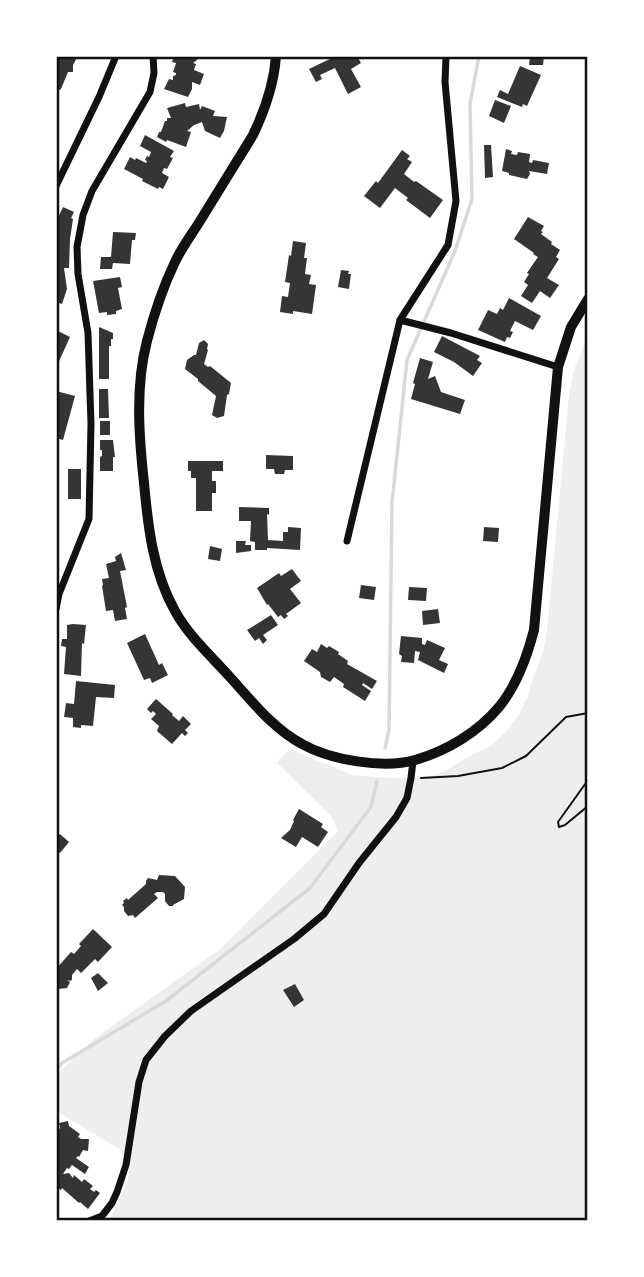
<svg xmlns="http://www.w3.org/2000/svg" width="644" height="1277" font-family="Quicksand,sans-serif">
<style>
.green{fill:#eee}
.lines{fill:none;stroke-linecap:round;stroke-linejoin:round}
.stream{stroke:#d9d9d9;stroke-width:3.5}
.building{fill:#353535}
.path{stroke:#111;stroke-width:2}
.minor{stroke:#111;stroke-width:7}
.secondary{stroke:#111;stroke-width:10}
.neatline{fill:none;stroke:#111;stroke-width:2.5}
</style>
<rect width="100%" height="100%" fill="#fff"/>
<!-- green -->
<path class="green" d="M588 334V1221H109L127 1182 130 1166 119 1149 56 1111V1075L94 1039 219 950 338 831 331 816 277 763 289 749 352 775 390 778H418L436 775 451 768 466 758 490 746 507 731 518 716 528 696 532 680 543 653 547 631 569 395 574 370Z"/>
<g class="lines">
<!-- stream -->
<path class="stream" d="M385 748 389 730 392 503 407 360 455 251 472 199 470 104 479 56
M56 1071 62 1063 166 1001 310 888 371 807 377 781"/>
</g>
<!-- building -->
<path class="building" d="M56 56H78L73 65V72H68L61 89 56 92Z
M174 56H198L197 60 193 63 196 64 194 70 204 74 200 85 192 82V89L188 97 164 89 169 79 173 80V76L176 75V73L173 72 176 63 172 62Z
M331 56H357L361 63 351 69 361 87 348 94 335 68 320 75 322 79 316 82 309 69 332 58Z
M530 56H544L543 65H529Z
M520 66 541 75 527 106 523 104 522 107 497 97 500 90 508 94Z
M495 100 511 106 504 123 489 116Z
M185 103 186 107 199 104 200 110 202 106 215 111 213 116 227 117 224 131 220 138 205 131 202 122 194 125 187 131 191 132 186 147 167 140 166 142 157 137 159 132H161L165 121H167V118H171L167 108Z
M145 135 174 151 170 157 173 158 167 169 164 168 162 173 169 177 163 189 159 187 158 189 142 181 143 179 124 169 130 157 135 160 136 158 146 163 147 161 145 160 147 156 149 157 151 152 140 146Z
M484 145H491L493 177 485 178Z
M506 149 512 151 511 154 517 155 518 152 530 154 529 162 532 163 533 160 549 163 547 174 529 171 530 174 527 179 509 175V173L502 171Z
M402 150 410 156 407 159 412 162 404 174 414 182 416 181 443 200 430 218 406 200 408 198 395 188 380 208 364 196 376 181 378 183Z
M63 207 74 212 71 218 73 219 70 239 69 268H64L67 289 62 304 56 302V222Z
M528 217 544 226 541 231 543 232 541 234 552 242 551 244 560 250 556 257 559 259 547 278 559 285 550 298 540 291 532 303 521 296 528 285 524 282 529 274 527 273 538 257 533 254 534 253 514 239Z
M113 232 136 233 135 240H132L130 264 113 263 112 269H100L101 257H111Z
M293 241 306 243 304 258H307L305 274 311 275 309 284 316 285 312 314 293 311V314L280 312 282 296 288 297 290 283 285 282 289 255 291 256Z
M341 270 349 271 348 274H351L349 289 338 287Z
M120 277 122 287 118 288 122 309 116 311V314L107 315V312L99 313 93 281Z
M509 298 541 316 533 330 515 321 510 331 513 332 510 338 507 337 505 342 478 330 488 310 497 314 500 308 503 310Z
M99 327 113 333V339H111V346H109V379H99Z
M56 330 70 337 56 368Z
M442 336 480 356 477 360 482 363 473 376 454 362 434 352Z
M204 340 208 344 207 349 208 350 204 364 208 367 210 366 231 383 229 394 227 395 224 416 217 418 212 415 216 396 198 381V379L185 369 187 360 194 355H196L199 343Z
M420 358 433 362 428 379 435 376 441 392 465 400 460 414 411 399 415 384 413 383Z
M99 389H108L109 418H99Z
M56 391 75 396 63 440 56 438V403L58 402H56Z
M100 421H110V435H100Z
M100 440H113L115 457H113V471H100V457L102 456V450H100Z
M266 455 293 456V470H285L284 474H275L274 469H266Z
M188 461H223V471H212V481H216V493H212V511H196V478H191V471H188Z
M68 469H81V499H68Z
M239 507 269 508V515L267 514 268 540 283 541V532H288V527L301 528 300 550 267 548V550H255V542L250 541 251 521H239Z
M484 527 499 528 498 542 483 541Z
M236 541H246L245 545H251V551L236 553Z
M210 546 222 549 220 561 208 559Z
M121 553 126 570 120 571 127 607 125 608 127 619 115 621 113 610 106 611 102 586 103 585 102 579 109 578 106 564 116 561 115 557Z
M292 569 301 581 290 589 301 603 286 614 288 616 284 619 281 615 278 617 268 604 267 605 257 588 279 573 281 576Z
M361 585 376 587 374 600 359 598Z
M409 587 427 588 426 601 408 600Z
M438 609 440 623 423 625 422 611Z
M271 615 278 625 263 635 267 640 263 644 259 638 255 641 247 630Z
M73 624 86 625 84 644 82 643 81 676 64 674 66 647 61 646 62 639H67V625Z
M145 634 159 665 162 663 168 675 152 683 150 678 144 680 127 643Z
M401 636 422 638V644L425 645 427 640 445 648 439 660 448 664 444 673 418 660 420 652 415 651 414 663 401 662 402 656 399 654Z
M321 644 327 648 329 646 339 652 338 654 348 661 347 664 377 681 372 689 363 683 362 685 371 691 365 701 343 687 344 684 334 677 330 682 321 677 320 672 304 661 312 649 317 652Z
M76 681 115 685 114 698 96 697 93 726 81 725V728L73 727V718L64 717 66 703 74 704Z
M156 699 173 714 172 715 179 721 183 716 191 724 185 730 188 733 185 736 182 733 172 744 157 731 159 726 151 719 156 714 153 711 151 713 147 709Z
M299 809 323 824 321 827 328 832 318 847 302 837 296 847 281 838 290 830 294 821 293 820Z
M60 834 69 842 60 853 56 850V839Z
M159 875 175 876 185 887 184 899 173 905V906H169L165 901V894L163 892H157L154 894 158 898 135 918 133 915 128 916 124 911V907L122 905 124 903 123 901 127 898 128 900 146 884V881L148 878 157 880Z
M93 929 112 947 98 962 95 959 81 973 77 969 72 975V979L71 981 67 980 70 982 67 988 58 989 56 987V969L71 952 74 954 81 946 79 944Z
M98 973 108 983 98 991 91 978Z
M295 984 304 1000 294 1007 283 990Z
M68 1121 69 1126 80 1134 78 1137 81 1139H89L88 1151 83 1150 79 1157 78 1156 76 1158 89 1167 85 1174 72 1165 69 1169 67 1168 63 1174 69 1173 73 1178 74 1175 82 1182 84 1179 93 1186 90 1189 94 1192 96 1190 100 1193 88 1209 80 1202 79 1203 62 1188 61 1190 56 1187V1133L60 1128 59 1123Z"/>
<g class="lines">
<!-- path -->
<path class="path" d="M421 778 458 776 502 768 526 756 566 717 588 713
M588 780 558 822 559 827 565 825 588 806"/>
<!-- minor -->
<path class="minor" d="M56 186 99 97 116 56
M400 320 448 245 456 201 445 82 446 56
M347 541 400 320 451 333 558 367
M56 609 59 594 89 519 91 424 88 333 78 274 77 247 83 215 92 191 150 92 154 73 153 56
M89 1221 102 1216 112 1203 117 1192 126 1165 139 1082 146 1060 165 1036 191 1011 294 939 324 914 359 863 396 817 407 798 411 778 413 761"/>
<!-- secondary -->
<path class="secondary" d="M276 56C274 85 265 110 253 135 235 164 218 192 200 221 192 234 182 247 175 262 163 287 154 314 147 341 135 387 139 437 144 483 148 527 153 572 175 611 188 635 210 655 229 676 251 700 273 729 302 744 330 760 384 769 415 760 447 751 478 732 499 707 517 685 527 657 534 630L558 367 571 327 588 299"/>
</g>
<!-- border -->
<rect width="644" height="1277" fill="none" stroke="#ffffff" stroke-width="116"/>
<rect x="58" y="58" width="528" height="1161" class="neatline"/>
</svg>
